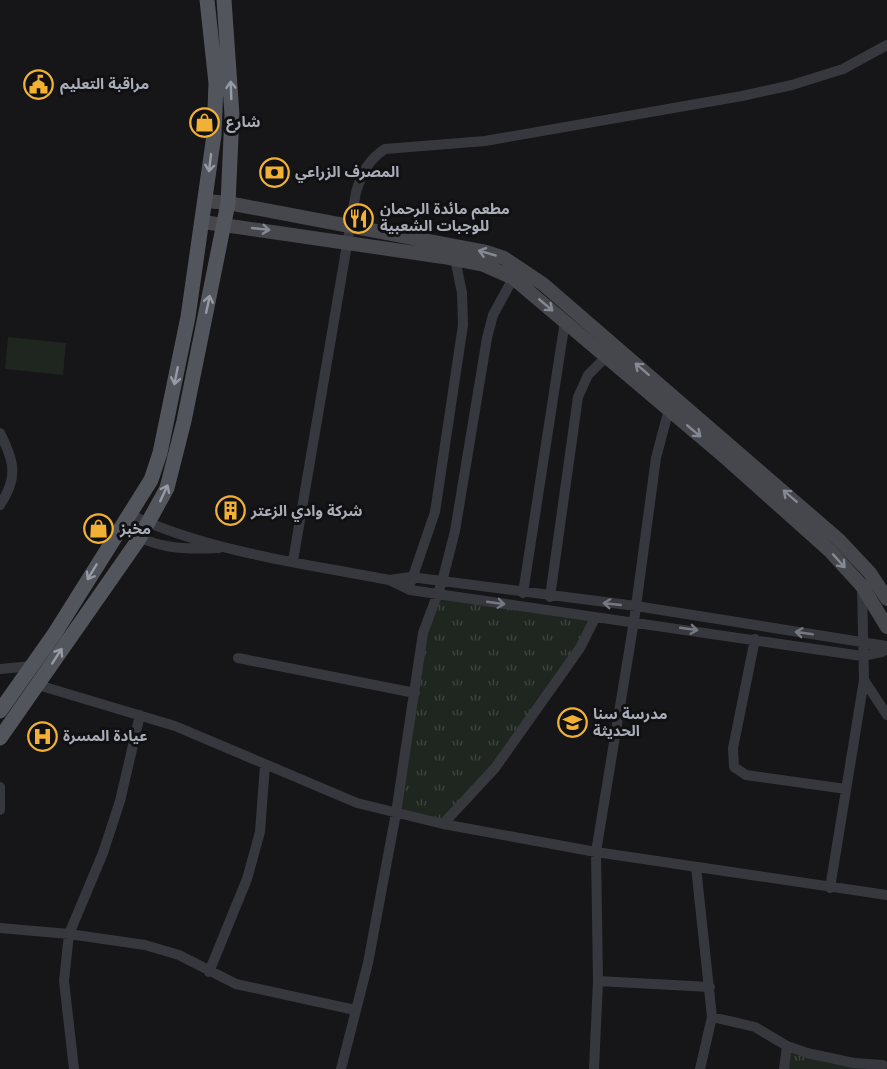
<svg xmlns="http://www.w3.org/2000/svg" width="887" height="1069" font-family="Mulish,'Noto Sans Arabic',sans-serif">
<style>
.grass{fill:url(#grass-tufts)}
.garden{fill:#1e261f}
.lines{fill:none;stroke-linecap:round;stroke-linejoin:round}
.minor{stroke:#37383d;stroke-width:10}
.secondary{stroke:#45474d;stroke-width:14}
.primary{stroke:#53555c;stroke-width:15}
.oneway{stroke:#979ba6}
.oneway2{stroke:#858993}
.oneway3{stroke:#757881}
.labels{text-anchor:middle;stroke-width:6;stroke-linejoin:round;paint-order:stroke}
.poi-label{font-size:15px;font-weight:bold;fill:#a8adb8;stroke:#111113;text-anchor:start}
</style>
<defs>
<pattern id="grass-tufts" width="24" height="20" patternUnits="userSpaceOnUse" patternTransform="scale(1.5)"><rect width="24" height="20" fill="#1e261f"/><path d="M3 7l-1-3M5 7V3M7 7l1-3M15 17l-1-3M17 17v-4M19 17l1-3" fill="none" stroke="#3c433d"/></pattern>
</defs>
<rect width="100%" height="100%" fill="#161618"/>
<!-- grass -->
<path class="grass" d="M438 595 594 618 495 766 443 822 397 812 421 653Z
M789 1053 812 1059 879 1069H787Z"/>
<!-- garden -->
<path class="garden" d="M8 337 66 343 63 375 5 369Z"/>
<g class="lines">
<!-- minor -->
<path class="minor" d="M0 433C15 462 18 478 0 505
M129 514C209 552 302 563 389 580L410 590 862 656 882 652 887 648
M120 528C155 548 179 550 219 548
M293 561 356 192C362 173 368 160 385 149L485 141 742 96 792 85 843 69 887 45
M389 580 411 577 636 606 887 646
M411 582 435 512 463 325 462 293 455 259
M523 593 565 321
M550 597 578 397 588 375 610 353
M755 639 733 748 734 767 746 775 846 789
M238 658 415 693
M0 669 32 666
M864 680 887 715
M38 685 175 726 357 803 443 824 596 852 887 895
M0 787V810
M443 824 495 768 580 648 595 618
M696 867 712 1017 700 1069
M830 888 864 680 862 586
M0 928 69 934 145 945 179 955 236 984 355 1010
M209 972 247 879 260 832 265 765
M598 981 710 987
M712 1017 755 1027 787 1046 807 1053 854 1063 883 1065
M74 1069 64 981 69 934 103 853 120 801 140 715
M341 1069 368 963 396 813 423 633 442 582 455 531 487 338 493 315 516 273
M594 1069 598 981 596 852 634 621 656 458 670 405
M784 1069 787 1046"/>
<!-- secondary -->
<path class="secondary" d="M206 201 228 203 486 252 504 258 543 284 839 540 870 573 887 599
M203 222 443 257 484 265 513 278 727 459 830 551 862 586 887 627"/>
<!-- primary -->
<path class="primary" d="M0 711 55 633 151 480 160 453 188 317 214 135 216 83 207 0
M0 738 139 539 167 488 184 421 228 203 232 115 224 0"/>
</g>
<!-- one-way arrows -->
<defs><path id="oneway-shaft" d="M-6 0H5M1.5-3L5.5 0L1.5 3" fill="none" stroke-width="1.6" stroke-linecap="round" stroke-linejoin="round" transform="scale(1.5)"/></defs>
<g class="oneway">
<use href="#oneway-shaft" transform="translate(231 90) rotate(-92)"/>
<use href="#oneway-shaft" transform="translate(210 163) rotate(97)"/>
<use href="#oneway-shaft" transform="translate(208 304) rotate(-78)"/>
<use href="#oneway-shaft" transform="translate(176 376) rotate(101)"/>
<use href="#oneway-shaft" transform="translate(164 493) rotate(-65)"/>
<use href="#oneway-shaft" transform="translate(92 572) rotate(121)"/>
<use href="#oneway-shaft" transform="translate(57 656) rotate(-57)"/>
</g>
<g class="oneway2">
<use href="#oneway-shaft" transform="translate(261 229) rotate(6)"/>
<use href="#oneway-shaft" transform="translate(487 253) rotate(-164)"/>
<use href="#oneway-shaft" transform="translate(546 305) rotate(40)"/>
<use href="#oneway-shaft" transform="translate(642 369) rotate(-139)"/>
<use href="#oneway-shaft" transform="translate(694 431) rotate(40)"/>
<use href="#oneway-shaft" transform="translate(790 496) rotate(-139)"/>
<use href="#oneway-shaft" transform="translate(839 561) rotate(48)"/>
</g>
<g class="oneway3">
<use href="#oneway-shaft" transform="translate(496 603) rotate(8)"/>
<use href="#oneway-shaft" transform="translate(612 604) rotate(-174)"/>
<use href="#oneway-shaft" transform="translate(689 629) rotate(8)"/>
<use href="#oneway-shaft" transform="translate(804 633) rotate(-172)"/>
</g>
<!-- icons -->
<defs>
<symbol id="civic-ring" viewBox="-11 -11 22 22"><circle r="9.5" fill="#111113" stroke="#f2b134" stroke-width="1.5"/><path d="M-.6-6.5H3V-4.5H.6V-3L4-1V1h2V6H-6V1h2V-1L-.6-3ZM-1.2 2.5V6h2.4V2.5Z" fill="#f2b134"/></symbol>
<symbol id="shop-ring" viewBox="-11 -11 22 22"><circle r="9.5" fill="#111113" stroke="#f2b134" stroke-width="1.5"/><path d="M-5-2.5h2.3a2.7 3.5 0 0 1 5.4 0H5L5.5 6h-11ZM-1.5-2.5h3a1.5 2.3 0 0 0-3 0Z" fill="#f2b134"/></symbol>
<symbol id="bank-ring" viewBox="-11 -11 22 22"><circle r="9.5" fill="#111113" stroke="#f2b134" stroke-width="1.5"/><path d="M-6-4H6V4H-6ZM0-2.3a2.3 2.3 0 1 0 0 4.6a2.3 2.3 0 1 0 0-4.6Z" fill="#f2b134"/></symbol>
<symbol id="restaurant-ring" viewBox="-11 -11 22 22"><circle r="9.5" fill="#111113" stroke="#f2b134" stroke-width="1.5"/><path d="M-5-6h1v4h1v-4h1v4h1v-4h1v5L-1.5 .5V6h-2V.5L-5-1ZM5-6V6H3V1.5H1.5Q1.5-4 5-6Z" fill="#f2b134"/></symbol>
<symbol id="building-ring" viewBox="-11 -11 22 22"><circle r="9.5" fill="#111113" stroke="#f2b134" stroke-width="1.5"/><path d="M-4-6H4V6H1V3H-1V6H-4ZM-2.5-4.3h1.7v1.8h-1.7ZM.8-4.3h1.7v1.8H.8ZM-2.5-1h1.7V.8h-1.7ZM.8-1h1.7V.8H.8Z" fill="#f2b134"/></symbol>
<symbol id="school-ring" viewBox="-11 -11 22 22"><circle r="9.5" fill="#111113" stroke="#f2b134" stroke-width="1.5"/><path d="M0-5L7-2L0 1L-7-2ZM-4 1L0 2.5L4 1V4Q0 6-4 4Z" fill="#f2b134"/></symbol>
<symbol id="hospital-ring" viewBox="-11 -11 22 22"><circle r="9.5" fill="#111113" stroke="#f2b134" stroke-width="1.5"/><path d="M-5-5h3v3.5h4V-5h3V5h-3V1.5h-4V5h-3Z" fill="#f2b134"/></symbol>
</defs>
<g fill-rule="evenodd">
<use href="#civic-ring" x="22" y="68" width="33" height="33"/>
<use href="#shop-ring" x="188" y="106" width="33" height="33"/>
<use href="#bank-ring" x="258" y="156" width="33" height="33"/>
<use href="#restaurant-ring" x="342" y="202" width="33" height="33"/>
<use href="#building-ring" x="214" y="494" width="33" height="33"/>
<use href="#shop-ring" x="82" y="512" width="33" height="33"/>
<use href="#school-ring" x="556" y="706" width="33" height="33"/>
<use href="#hospital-ring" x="26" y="720" width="33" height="33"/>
</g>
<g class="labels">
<!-- poi labels -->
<g class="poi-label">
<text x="60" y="89">مراقبة التعليم</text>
<text x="226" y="127">شارع</text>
<text x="295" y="177">المصرف الزراعي</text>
<text x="380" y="214">مطعم مائدة الرحمان<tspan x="380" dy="17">للوجبات الشعبية</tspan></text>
<text x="251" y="516">شركة وادي الزعتر</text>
<text x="120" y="534">مخبز</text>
<text x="593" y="719">مدرسة سنا<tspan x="593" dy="17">الحديثة</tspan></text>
<text x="63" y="741">عيادة المسرة</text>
</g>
</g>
</svg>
